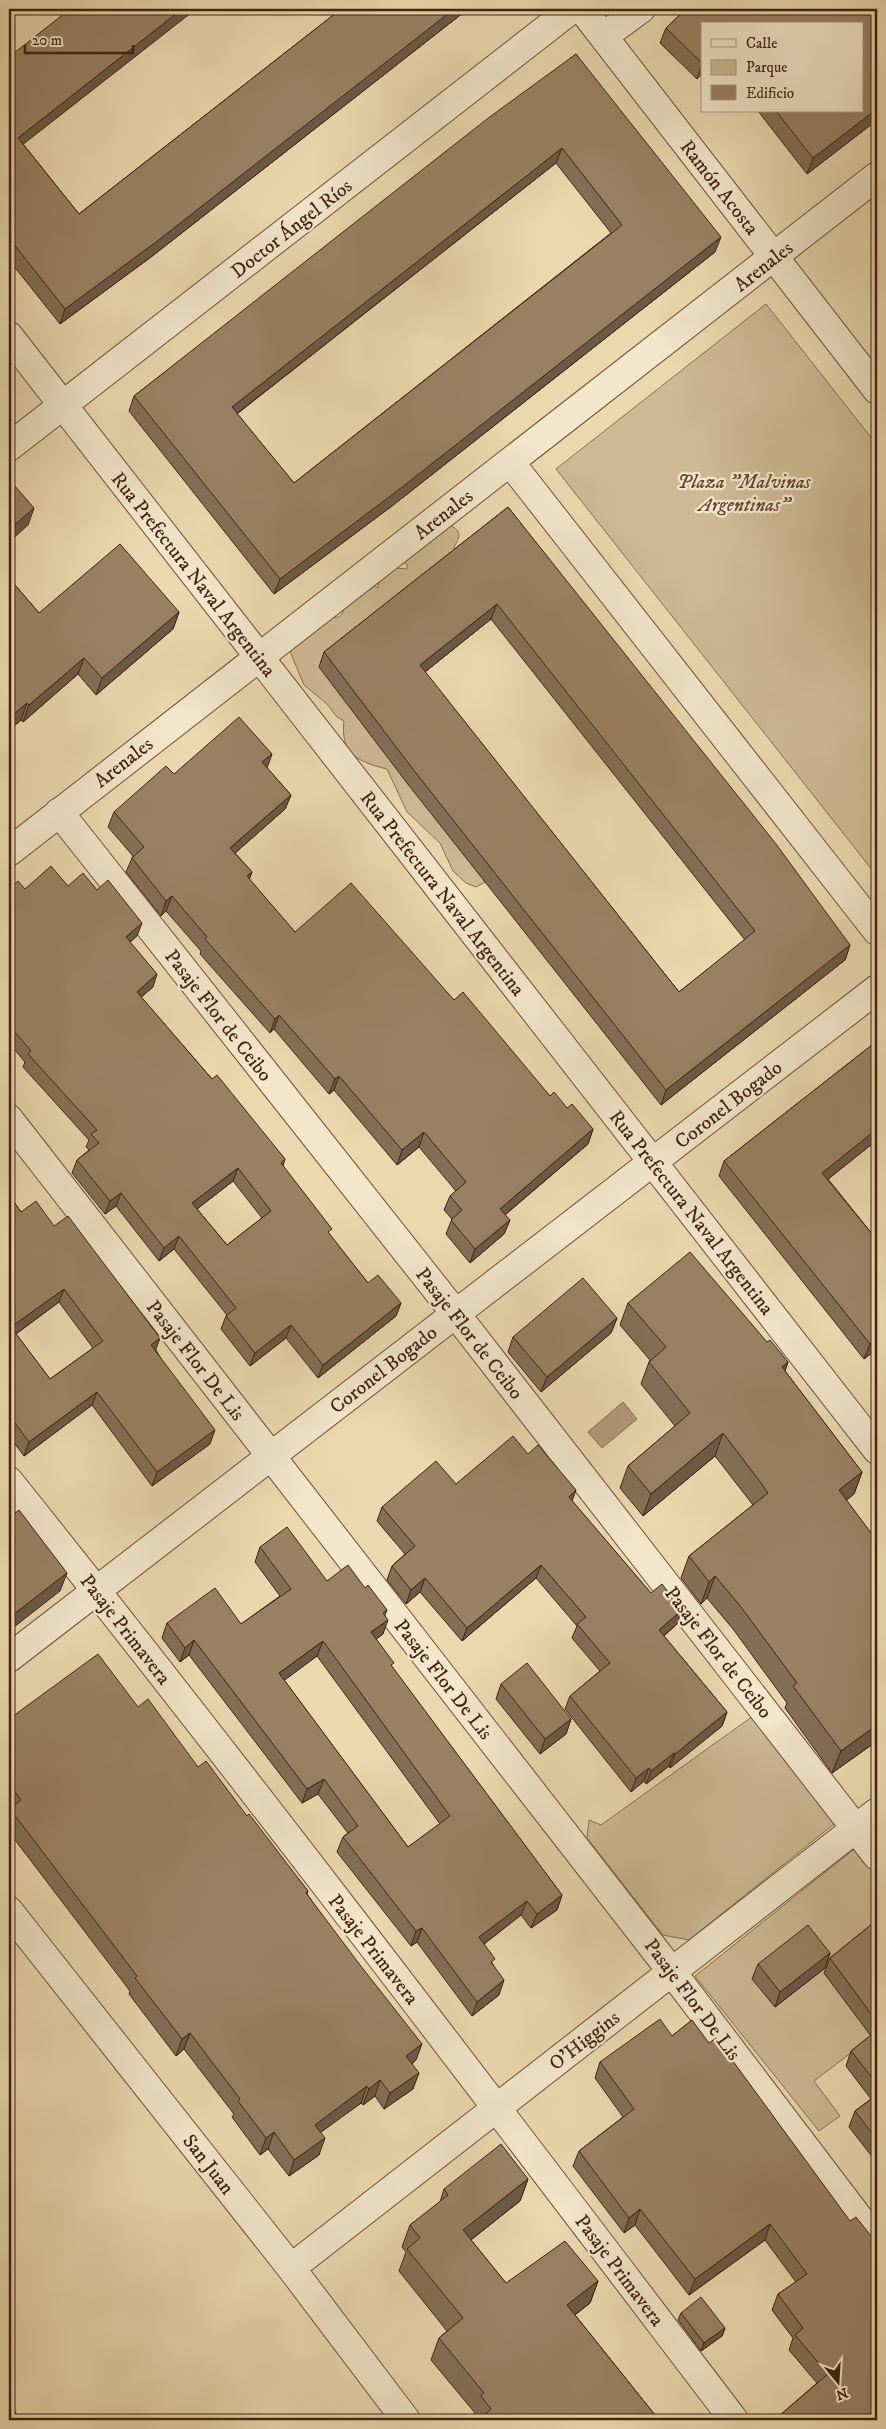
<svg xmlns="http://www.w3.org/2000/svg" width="886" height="2429" font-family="'IM FELL DW Pica',serif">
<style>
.green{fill:#ceb994;stroke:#886e54}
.water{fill:#b29a7a;stroke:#856a51}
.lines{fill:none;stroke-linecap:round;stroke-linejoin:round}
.minor-casing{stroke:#6c503a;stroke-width:30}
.minor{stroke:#f2e6cb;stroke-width:28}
.wall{fill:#846f56;stroke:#422313;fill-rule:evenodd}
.shaded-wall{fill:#6c5a46;stroke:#422313}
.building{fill:#9a8164;stroke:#422313;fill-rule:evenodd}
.labels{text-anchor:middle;stroke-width:4.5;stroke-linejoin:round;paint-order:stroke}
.street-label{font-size:20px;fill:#422313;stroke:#f2e6cb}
.park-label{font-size:20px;font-style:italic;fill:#654833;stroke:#f2e6cb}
</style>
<rect width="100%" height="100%" fill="#ebd8af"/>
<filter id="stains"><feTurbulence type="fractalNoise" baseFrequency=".004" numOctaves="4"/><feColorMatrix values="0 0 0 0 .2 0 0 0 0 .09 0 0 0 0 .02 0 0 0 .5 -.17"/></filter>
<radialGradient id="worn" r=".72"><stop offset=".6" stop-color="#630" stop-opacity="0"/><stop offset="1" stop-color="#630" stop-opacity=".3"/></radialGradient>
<!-- green -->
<path class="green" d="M766 304 877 445V876L556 469Z
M444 524C461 528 462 534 454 547L456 550 397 623 489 880 476 887 466 883 453 871 440 843 407 812 387 769C359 762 340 755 344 721L337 717 327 704 304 685 289 649 327 618 339 617 342 614 346 603 373 584 378 588 379 580 396 568 407 569V565L403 560Z
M760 1711 844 1816 689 1940 663 1935 587 1838 589 1820 601 1825Z
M858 1846 877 1870V1930L872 2037 814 2081 840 2116 819 2131 695 1976Z"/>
<!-- water -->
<path class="water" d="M623 1402 637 1419 602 1448 588 1432Z"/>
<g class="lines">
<defs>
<path id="minor" d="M582 9 877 390
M604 36 641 9
M9 336 877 1450
M9 447 572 9
M510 462 877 931
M59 812 455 1313 877 1856
M9 852 877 176
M9 1119 672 1972 877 2242
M9 1481C256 1790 495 2106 734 2420
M9 1658 877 989
M9 1911 291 2268 406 2420
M291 2268 877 1812"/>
</defs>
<!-- minor casing -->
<use href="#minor" class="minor-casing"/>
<!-- minor -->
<use href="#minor" class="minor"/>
</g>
<!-- wall -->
<path class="wall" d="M341 9H468L151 257 60 324 9 260V57L23 144 79 214Z
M686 9H877V120L807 174 758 111H862V24H702V74L697 79 660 43 666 28Z
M576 54 715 252 392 506 274 594 129 411 134 396ZM556 163 611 233 294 483 237 414Z
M508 507 850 945 845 960 661 1105 407 783 319 667 324 652ZM491 619 745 940 679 992 425 672Z
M9 578 39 613 179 612 173 629 96 695 78 674 23 722 21 720 9 730Z
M267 768 291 795 285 809 235 853 252 872 249 879 295 932 454 1000 550 1096 567 1108 593 1129 588 1144 505 1215 510 1220 504 1234 470 1263 446 1234 452 1219 444 1210 450 1196 456 1191 419 1147 397 1165 334 1090 329 1094 274 1029 270 1033 200 954 201 951 166 911 161 916 126 872 132 858 133 856 108 827 114 812 174 774Z
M68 886 137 936 130 942 153 987 141 997 212 1079 285 1159 283 1166 330 1235 368 1283 401 1303 396 1316 318 1378 286 1338 250 1366 221 1329 226 1316 227 1315 174 1249 159 1261 116 1206 105 1214 72 1173 77 1160 89 1150 86 1147 89 1140 23 1067 25 1062 9 1043V889H25ZM233 1181 262 1218 227 1245 197 1209Z
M877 1041V1140L828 1179 877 1240V1349L864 1359 719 1176 724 1161Z
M9 1195 21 1212 54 1226 156 1350 210 1444 152 1486 92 1405 24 1456 9 1436ZM59 1302 93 1348 50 1379 16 1334Z
M628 1303 767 1342 788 1362 785 1371 862 1472 854 1494 846 1500 877 1541V1741L832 1773 785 1708 787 1703 733 1629 707 1598 701 1604 681 1578 689 1556 753 1505 715 1456 643 1516 620 1488 628 1466 675 1426 641 1384 649 1362 650 1360 620 1325Z
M617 1318 611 1333 541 1392 508 1352 513 1337Z
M528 1454 572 1501 677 1624 664 1636 727 1712 722 1726 670 1768 669 1766 646 1784 644 1781 631 1792 565 1709 570 1696 600 1671 572 1638 577 1626 536 1578 462 1641 420 1592 406 1604 387 1580 392 1566 405 1554 377 1521 382 1507 456 1484Z
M260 1547 327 1581 365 1588 387 1610 385 1615 383 1634 376 1639 392 1667 562 1895 557 1910 531 1928 521 1915 484 1944 493 1965 499 1995 472 2016 417 1942 411 1946 337 1852 343 1837 348 1833 318 1794 302 1803 189 1655 180 1662 162 1638 167 1623 241 1624 280 1596 255 1562ZM317 1656 440 1824 408 1847 284 1680Z
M501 1684 571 1719 566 1734 540 1754 496 1699Z
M138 1707 247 1816 308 1891 307 1894 416 2060 412 2064 413 2089 384 2109 375 2096 363 2105 361 2103 320 2132 319 2155 289 2176 268 2149 260 2155 232 2117 234 2114 184 2049 176 2056 129 1994 130 1991 9 1832V1719Z
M877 1920V2163L849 2127 855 2111 871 2099 846 2066 851 2051 871 2036 824 1973 830 1958Z
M830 1953 825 1968 775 2007 752 1979 758 1964Z
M692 2020 877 2420H777L779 2416 817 2383 789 2350 793 2338 772 2310 778 2294 796 2282 765 2240 689 2295 635 2225 624 2233 573 2166 579 2151 623 2117 595 2078 600 2062 672 2036Z
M528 2179 520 2201 471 2240 506 2283 598 2281 590 2303 575 2315 659 2420H475L473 2418 475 2413 431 2360 439 2338 447 2331 399 2271 406 2252 402 2247 410 2225 440 2202 444 2189Z
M877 2206V2216L875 2213Z
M681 2313 725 2328 722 2336 701 2351 678 2320Z"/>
<!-- shaded-wall -->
<path class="shaded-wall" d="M182 9H196L12 153 18 138Z
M454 9H468L151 257 60 324 65 309Z
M702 64V74L697 79Z
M877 109V120L807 174 813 158Z
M562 148 556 163 226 422 232 407Z
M721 237 715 252 392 506 274 594 280 579Z
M34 508 28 525 9 542V530Z
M497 604 491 619 415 680 420 665Z
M179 612 173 629 96 695 102 678Z
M84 658 78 674 23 722 29 705Z
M27 703 21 720 9 730V718Z
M272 754 267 768 262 762Z
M291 795 285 809 225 862 230 848Z
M252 872 247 886V876Z
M172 896 166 911 161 916 166 901Z
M142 923 137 936 121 950 126 937Z
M850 945 845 960 661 1105 666 1090Z
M157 974 153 987 132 1005 137 992Z
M279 1015 274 1029 270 1033 275 1019Z
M339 1076 334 1090 329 1094 335 1079Z
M593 1129 588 1144 495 1223 500 1209Z
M877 1129V1140L817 1188 822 1173Z
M424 1132 419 1147 397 1165 402 1150Z
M238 1168 233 1181 188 1216 192 1203Z
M121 1193 116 1206 105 1214 110 1201Z
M510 1220 504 1234 470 1263 475 1249Z
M179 1236 174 1249 159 1261 164 1248Z
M64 1289 59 1302 9 1339 11 1327Z
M401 1303 396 1316 318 1378 323 1365Z
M617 1318 611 1333 541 1392 547 1377Z
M291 1325 286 1338 250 1366 255 1353Z
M160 1338 155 1352 151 1345Z
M877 1338V1349L864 1359 870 1344Z
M788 1362 780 1384 782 1367Z
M97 1392 92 1405 24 1456 29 1442Z
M215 1430 210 1444 152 1486 157 1472Z
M723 1433 715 1456 643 1516 651 1494Z
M862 1472 854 1494 831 1513 839 1490Z
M576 1490 571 1504 569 1497Z
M541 1565 536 1578 462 1641 467 1628Z
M67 1573 60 1591 9 1631V1618Z
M715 1576 707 1598 701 1604 709 1582Z
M425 1578 420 1592 406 1604 411 1590Z
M682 1610 677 1624 654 1644 659 1630Z
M388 1620 383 1634 366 1647 371 1632Z
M194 1640 189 1655 180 1662 185 1648Z
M323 1641 317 1656 274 1688 279 1673Z
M727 1712 722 1726 670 1768 675 1754Z
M571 1719 566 1734 540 1754 545 1739Z
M877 1725V1741L832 1773 841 1751Z
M674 1753 669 1766 646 1784 651 1771Z
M649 1768 644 1781 631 1792 636 1778Z
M324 1779 318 1794 302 1803 307 1789Z
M562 1895 557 1910 531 1928 537 1914Z
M527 1901 521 1915 474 1952 479 1937Z
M422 1928 417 1942 411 1946 416 1931Z
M830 1953 825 1968 775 2007 780 1992Z
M504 1980 499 1995 472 2016 477 2002Z
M877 2023V2034L872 2037Z
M190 2033 184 2049 176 2056 182 2039Z
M422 2044 416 2060 400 2073 406 2056Z
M419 2073 413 2089 384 2109 390 2093Z
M380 2080 375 2096 363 2105 369 2089Z
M367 2086 361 2103 309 2141 315 2125Z
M274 2132 268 2149 260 2155 266 2138Z
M325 2138 319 2155 289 2176 294 2160Z
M528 2179 520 2201 455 2252 463 2230Z
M640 2209 635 2225 624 2233 629 2218Z
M770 2224 765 2240 689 2295 695 2279Z
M598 2281 590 2303 559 2327 567 2305Z
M725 2328 722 2336 701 2351 704 2343Z"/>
<!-- building -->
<path class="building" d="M70 9H182L18 138 79 214 341 9H454L156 242 65 309 9 238V57Z
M686 9H877V109L813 158 776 111H862V24H702V63L666 28Z
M576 54 721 237 397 491 280 579 134 396 487 119ZM562 148 622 225 294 483 232 407Z
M14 485 34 508 9 530V490Z
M508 507 776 844 850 945 666 1090 412 768 324 652ZM497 604 755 931 679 992 420 665Z
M120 544 179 612 102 678 84 658 29 705 27 703 9 718V578L39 613Z
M239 717 272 754 262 762 291 795 230 848 252 872 247 876 295 932 351 883 454 1000 463 992 550 1096 554 1092 567 1108 572 1104 593 1129 500 1209 510 1220 475 1249 451 1220 462 1210 450 1196 466 1182 424 1132 402 1150 339 1076 335 1079 279 1015 275 1019 205 939 207 937 172 896 166 901 132 858 144 847 114 812 166 766 174 774Z
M51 866 68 886 83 873 97 890 108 880 142 923 126 937 157 974 137 992 212 1079 217 1075 285 1159 281 1163 332 1229 328 1232 368 1283 378 1275 401 1303 323 1365 291 1325 255 1353 226 1316 236 1308 179 1236 164 1248 121 1193 110 1201 77 1160 99 1143 91 1134 97 1130 28 1054 31 1051 9 1025V923L12 921 9 917V889L18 881 25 889ZM238 1168 271 1211 227 1245 192 1203Z
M877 1041V1129L822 1173 877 1240V1338L870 1344 724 1161Z
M9 1195 21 1212 36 1201 54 1226 68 1216 160 1338 151 1345 215 1430 157 1472 97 1392 29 1442 9 1415ZM64 1289 103 1341 50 1379 11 1327Z
M690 1252 767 1342 770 1340 788 1362 782 1367 862 1472 839 1490 877 1541V1725L841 1751 793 1686 797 1683 741 1607 715 1576 709 1582 689 1556 768 1493 761 1483 723 1433 651 1494 628 1466 690 1413 649 1362 666 1347 628 1303Z
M583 1278 617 1318 547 1377 513 1337Z
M513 1436 528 1454 538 1445 576 1490 569 1497 651 1593 662 1584 682 1610 659 1630 727 1712 675 1754 674 1753 651 1771 649 1768 636 1778 570 1696 610 1663 577 1624 586 1617 541 1565 467 1628 425 1578 411 1590 392 1566 415 1546 382 1507 436 1461 456 1484Z
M19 1510 67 1573 9 1618V1518Z
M287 1527 327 1581 348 1565 365 1588 368 1585 387 1610 383 1613 388 1620 371 1632 394 1663 391 1665 562 1895 537 1914 527 1901 479 1937 495 1959 491 1962 504 1980 477 2002 422 1928 416 1931 343 1837 358 1826 324 1779 307 1789 194 1640 185 1648 167 1623 215 1588 241 1624 291 1589 260 1547ZM323 1641 450 1816 408 1847 279 1673Z
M98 1654 138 1707 148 1699 198 1767 206 1761 247 1816 249 1814 308 1891 306 1893 360 1965 422 2044 406 2056 419 2073 390 2093 380 2080 369 2089 367 2086 315 2125 325 2138 294 2160 274 2132 266 2138 238 2101 240 2099 190 2033 182 2039 135 1978 137 1976 10 1809 21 1800 9 1784V1719Z
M527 1663 571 1719 545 1739 501 1684Z
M877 1920V2022L830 1958Z
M808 1925 830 1953 780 1992 758 1964Z
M660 2019 672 2036 692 2020 709 2043 716 2038 850 2221 856 2217 871 2236 877 2241V2420H782L779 2416 828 2374 795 2335 803 2328 778 2294 807 2274 770 2224 695 2279 640 2209 629 2218 579 2151 634 2109 600 2062Z
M876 2031 877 2033V2084L851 2051Z
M877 2095V2140L855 2111Z
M501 2144 528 2179 463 2230 506 2283 565 2241 598 2281 567 2305 659 2420H489L485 2415 491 2409 481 2396 484 2393 439 2338 463 2318 407 2249 420 2238 410 2225 448 2195 444 2189Z
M701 2297 725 2328 704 2343 681 2313Z
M9 2404 21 2420H9Z"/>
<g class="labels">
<!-- street labels -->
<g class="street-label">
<text transform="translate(720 187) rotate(52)" y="7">Ramón Acosta</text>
<text transform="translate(291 228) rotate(-38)" y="7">Doctor Ángel Ríos</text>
<text transform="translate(763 266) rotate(-38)" y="7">Arenales</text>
<text transform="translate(443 514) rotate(-38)" y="7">Arenales</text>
<text transform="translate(194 574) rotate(52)" y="7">Rua Prefectura Naval Argentina</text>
<text transform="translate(123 762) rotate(-38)" y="7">Arenales</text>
<text transform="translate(443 893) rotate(52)" y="7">Rua Prefectura Naval Argentina</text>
<text transform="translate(219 1015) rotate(52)" y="7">Pasaje Flor de Ceibo</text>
<text transform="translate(728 1104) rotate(-38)" y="7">Coronel Bogado</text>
<text transform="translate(692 1212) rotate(52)" y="7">Rua Prefectura Naval Argentina</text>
<text transform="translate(470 1333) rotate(52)" y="7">Pasaje Flor de Ceibo</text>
<text transform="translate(196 1360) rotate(52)" y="7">Pasaje Flor De Lis</text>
<text transform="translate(383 1369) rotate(-38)" y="7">Coronel Bogado</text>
<text transform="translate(126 1629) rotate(52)" y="7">Pasaje Primavera</text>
<text transform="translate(719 1652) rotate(52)" y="7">Pasaje Flor de Ceibo</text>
<text transform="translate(444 1679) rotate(52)" y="7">Pasaje Flor De Lis</text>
<text transform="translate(374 1949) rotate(52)" y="7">Pasaje Primavera</text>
<text transform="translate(693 1999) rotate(53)" y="7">Pasaje Flor De Lis</text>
<text transform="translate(584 2040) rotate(-38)" y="7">O'Higgins</text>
<text transform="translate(209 2164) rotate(52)" y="7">San Juan</text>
<text transform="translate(620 2270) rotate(53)" y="7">Pasaje Primavera</text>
</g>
<!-- park labels -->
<g class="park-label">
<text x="744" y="488">Plaza "Malvinas<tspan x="744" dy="23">Argentinas"</tspan></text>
</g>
</g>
<!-- margin -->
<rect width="886" height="2429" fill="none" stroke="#ebd8af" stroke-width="30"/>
<rect x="10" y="10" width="866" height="2409" fill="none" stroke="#422313" stroke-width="2.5"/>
<rect x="15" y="15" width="856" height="2399" fill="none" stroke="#422313"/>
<!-- legend -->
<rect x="701" y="22" width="162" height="90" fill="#f2e6cb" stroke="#ac9881"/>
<rect x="711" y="39" width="25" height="8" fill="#f2e6cb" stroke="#ac9881"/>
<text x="746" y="48" font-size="15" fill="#422313">Calle</text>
<rect x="711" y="60" width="25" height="15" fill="#ceb994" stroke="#ac9881"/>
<text x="746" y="72" font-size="15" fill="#422313">Parque</text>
<rect x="711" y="85" width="25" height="15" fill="#9a8164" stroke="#ac9881"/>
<text x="746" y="98" font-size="15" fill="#422313">Edificio</text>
<!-- north arrow -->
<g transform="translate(838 2382) rotate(162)" stroke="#f2e6cb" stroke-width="4" paint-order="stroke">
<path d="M0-4L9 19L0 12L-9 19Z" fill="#422313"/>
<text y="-8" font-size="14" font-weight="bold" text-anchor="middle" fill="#422313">N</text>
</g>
<!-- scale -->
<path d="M25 45v8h108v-8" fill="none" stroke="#422313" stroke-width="2.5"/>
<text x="32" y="45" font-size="15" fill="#422313" stroke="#f2e6cb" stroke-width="4" paint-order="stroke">20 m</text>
<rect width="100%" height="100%" filter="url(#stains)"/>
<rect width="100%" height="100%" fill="url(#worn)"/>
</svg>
